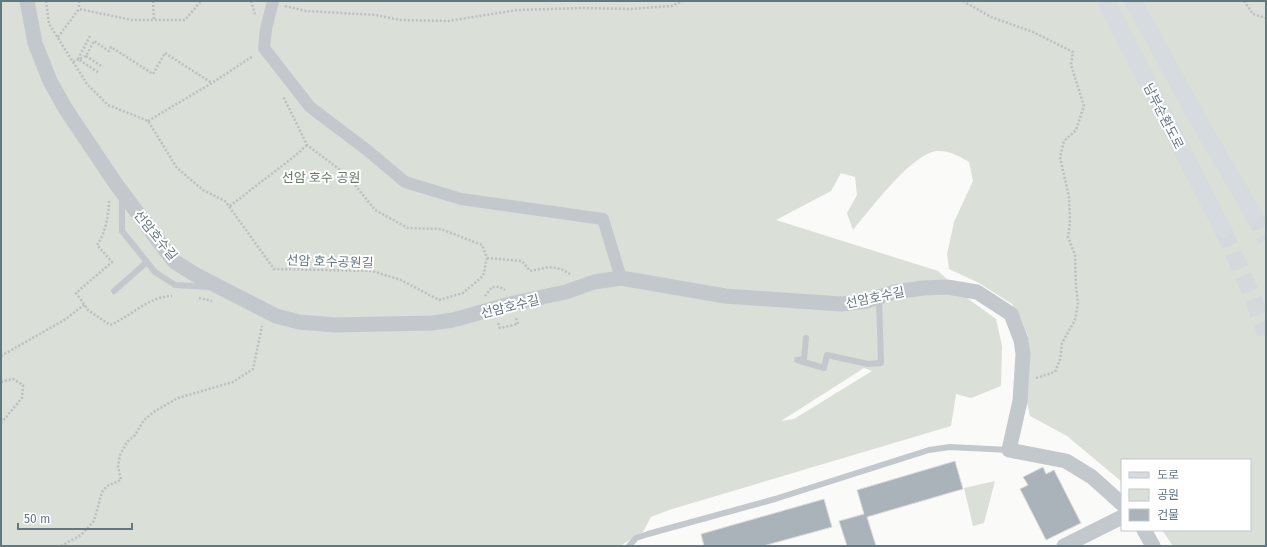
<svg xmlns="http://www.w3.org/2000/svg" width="1267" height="547" font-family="'Fira Sans','Noto Sans KR',sans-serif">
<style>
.green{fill:#dadfd7;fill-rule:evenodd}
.building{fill:#aab3b9;stroke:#dcdcda}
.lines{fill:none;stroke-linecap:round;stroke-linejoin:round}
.secondary-tunnel{stroke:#d5d9db;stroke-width:17;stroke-dasharray:17 8;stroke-linecap:butt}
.path{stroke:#bbbfc2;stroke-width:2.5;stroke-dasharray:2 2;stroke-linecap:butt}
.service{stroke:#c3c8cc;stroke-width:6}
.minor{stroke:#c3c8cc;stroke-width:12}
.tertiary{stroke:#c3c8cc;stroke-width:15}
.secondary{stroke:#d6dbdf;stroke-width:17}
.labels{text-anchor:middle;stroke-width:4;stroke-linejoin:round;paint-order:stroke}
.street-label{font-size:13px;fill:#657683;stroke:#fff}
.park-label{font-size:13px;fill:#687a64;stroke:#fff}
</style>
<rect width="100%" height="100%" fill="#fafaf8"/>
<!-- green -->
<path class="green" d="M1 1H1266V546H1173L1162 530H1250V460H1122V482L1067 436 1030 416 1025 393 1030 363 1028 336 1021 319 1012 304 979 283 949 269 947 254 954 222 973 181 969 162C960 156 948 150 937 151 912 153 870 210 853 230L847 213 857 195 855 177 841 173 831 191 776 220 938 271 967 298 996 319 1002 346 1001 386 971 398 956 394 951 426 669 510 651 517 643 532 620 546H1ZM864 368 872 371 794 419 781 421Z
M995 481 984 523 973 526 964 488Z"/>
<!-- building -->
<path class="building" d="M955 461 963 489 867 517 876 546H847L839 521 864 514 857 490Z
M1043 467 1046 474 1054 470 1081 523 1046 540 1020 489 1028 485 1023 477Z
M824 499 832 527 763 546H704L701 534Z"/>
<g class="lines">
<!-- secondary-tunnel -->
<path class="secondary-tunnel" d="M1253 213 1266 240
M1223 230 1253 298 1266 334"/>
<!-- path -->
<path class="path" d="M46 1 49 24 87 84 108 105 148 121 177 168 203 190 225 201 274 269 372 271 401 280 439 300 463 293 483 276 487 258 482 245 441 229 408 228 375 210 347 175 307 145 283 96
M79 1V9
M153 1 154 21
M251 1 255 14
M963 1 991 17 1033 32 1073 52 1071 65 1084 106 1076 130 1064 141 1060 157 1069 197 1070 223 1068 237 1075 255 1076 287 1078 303 1075 320 1062 343 1060 360 1055 372 1036 378
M1244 1 1253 14 1266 18
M285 6 306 11 376 15 400 20 448 21 517 10 582 8 631 9 671 6 683 1
M90 36 78 59 99 73
M58 37 79 9 132 20H185L201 1
M86 56 103 67
M73 62 86 56 94 41 109 51 111 47 153 74 165 53 212 83
M148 121 212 83 253 56
M109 201C109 215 105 234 97 245L112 262 76 293 88 310 110 325C130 317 149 296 172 296
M230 206 296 155 307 145
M487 258 522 261 530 271 549 267 561 269 570 274
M485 296 492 287H500L505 290
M199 298 212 301
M498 323 500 328 518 324 516 318
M1 356 66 319 85 304
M1 382 13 379 23 385 22 398 1 423
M61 546 81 535 94 521 102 492 107 486 121 480 118 467 120 455 127 442 135 435 144 420 155 411 178 398 233 382 253 369 262 326"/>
<!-- service -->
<path class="service" d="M122 196V231L155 272 175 285 211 287
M114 291 147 262
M806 338 804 359 797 360 824 368 827 355 868 364 881 363 879 297
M629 546 636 538 648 534 775 499 929 450 950 447 1009 450"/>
<!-- minor -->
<path class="minor" d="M273 1 266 29 264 48 310 107 367 150 405 182 461 199 603 219 621 278"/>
<!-- tertiary -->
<path class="tertiary" d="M27 1 35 43 50 81 65 108 116 184 166 251 175 262 196 275 276 316 299 322 335 325 432 323 453 320 514 303 566 292 594 282 621 278 725 296 841 304 867 301 894 292 923 288 947 287 977 292 1011 314 1021 340 1023 354 1020 401 1009 450 1066 461 1092 477 1122 504
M1144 530 1153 546
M1064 546 1122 517"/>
<!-- secondary -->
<path class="secondary" d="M1106 1 1223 230
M1133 1 1204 130 1253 213"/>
</g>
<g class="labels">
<!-- street labels -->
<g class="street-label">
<text transform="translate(1164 116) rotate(63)" y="5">남부순환도로</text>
<text transform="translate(156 235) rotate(51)" y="5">선암호수길</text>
<text transform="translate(330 261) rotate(2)" y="5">선암 호수공원길</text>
<text transform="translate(875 297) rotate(-12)" y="5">선암호수길</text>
<text transform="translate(510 306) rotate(-14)" y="5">선암호수길</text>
</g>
<!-- park labels -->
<g class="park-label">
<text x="321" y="182">선암 호수 공원</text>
</g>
</g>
<!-- border -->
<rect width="1267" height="547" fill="none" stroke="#657683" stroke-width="4"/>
<!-- legend -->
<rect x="1121" y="459" width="130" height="72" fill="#ffffff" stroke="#c1c8cd"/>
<rect x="1129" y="472" width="20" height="6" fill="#d6dbdf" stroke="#c1c8cd"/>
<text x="1157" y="479" font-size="12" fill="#657683">도로</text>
<rect x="1129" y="489" width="20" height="12" fill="#dadfd7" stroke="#c1c8cd"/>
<text x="1157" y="499" font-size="12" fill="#657683">공원</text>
<rect x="1129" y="509" width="20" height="12" fill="#aab3b9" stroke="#c1c8cd"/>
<text x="1157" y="519" font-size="12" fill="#657683">건물</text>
<!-- scale -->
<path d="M18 523v6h114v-6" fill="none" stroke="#657683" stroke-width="2"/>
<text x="24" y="523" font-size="12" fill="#657683" stroke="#ffffff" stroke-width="3" paint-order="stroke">50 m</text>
</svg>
